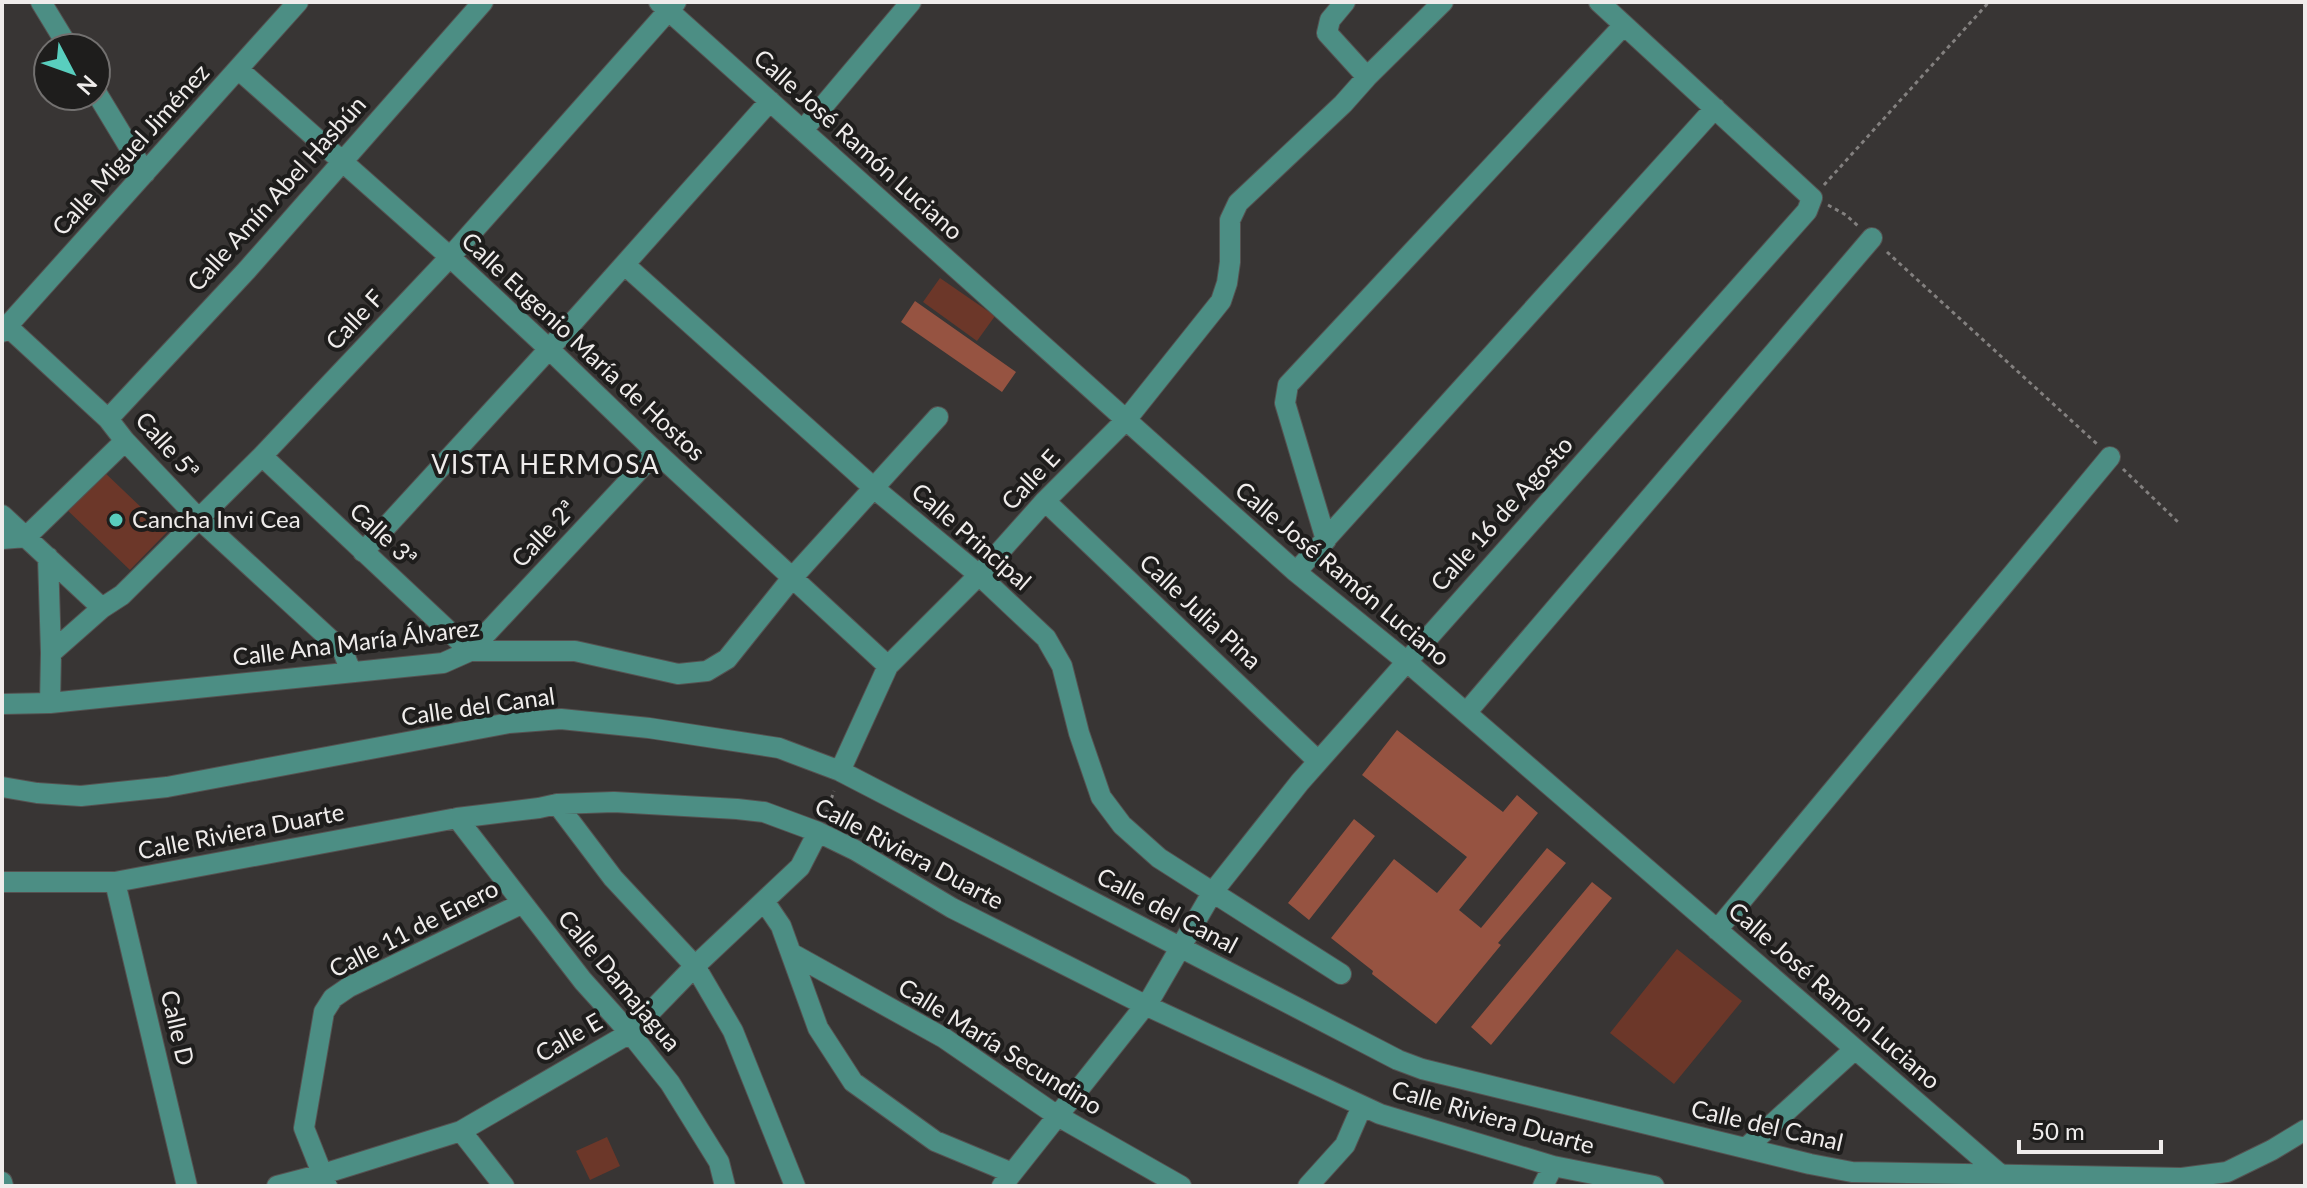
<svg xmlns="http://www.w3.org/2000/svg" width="2307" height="1188" font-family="Lato,sans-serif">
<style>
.green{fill:#6c3729}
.building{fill:#965341}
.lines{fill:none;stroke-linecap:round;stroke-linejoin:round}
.minor-casing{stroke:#555251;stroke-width:22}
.path{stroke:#83807f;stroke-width:3;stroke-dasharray:4 4;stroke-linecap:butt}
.minor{stroke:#4c8e84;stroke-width:20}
.poi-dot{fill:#59cebe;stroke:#1e1d1c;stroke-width:3}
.labels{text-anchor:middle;stroke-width:8;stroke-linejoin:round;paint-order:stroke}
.street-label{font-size:24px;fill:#efeceb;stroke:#1e1d1c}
.poi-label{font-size:24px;fill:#efeceb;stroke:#1e1d1c;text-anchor:start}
.neighbourhood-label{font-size:26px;letter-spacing:2px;fill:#efeceb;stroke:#1e1d1c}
</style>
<rect width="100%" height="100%" fill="#383534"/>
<!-- green -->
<path class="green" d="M940 278 995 316 977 341 923 302Z
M101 469 167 532 130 570 64 507Z
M1677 949 1742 1001 1674 1084 1610 1033Z
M607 1137 620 1166 590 1180 576 1151Z"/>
<!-- building -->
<path class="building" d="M915 301 1016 372 1002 392 901 322Z
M1397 730 1503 812 1517 795 1538 813 1459 910 1481 928 1547 848 1566 863 1498 943 1501 945 1436 1024 1372 974 1373 971 1331 938 1394 859 1437 893 1467 857 1362 775Z
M1354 819 1375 836 1309 920 1288 903Z
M1592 882 1612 898 1491 1045 1471 1027Z"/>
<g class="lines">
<defs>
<path id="minor" d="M41 2 69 48
M659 2 1296 572 1406 661 2001 1175
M238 69 450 257 549 349 656 452 888 666
M1367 77 1443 2
M96 92 145 173
M803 130 911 2
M625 265 875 489 979 575 1046 638 1062 666 1079 733 1101 797 1122 825 1159 858 1341 974
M7 326 108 419 125 441 198 518 343 651 351 672
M2 332 298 2
M108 419 247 270 483 2
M262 456 470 651 656 452
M1045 501 1318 761
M2 515 102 608
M2 539 26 537 125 441
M1326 540 1285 403 1288 385 1624 25
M363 552 549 349 770 101
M48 557 51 653 50 703
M1296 572 1715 108
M51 653 102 608 122 595 262 456 450 257 676 2
M2 704 50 703 443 663 470 651H575L678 674 707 671 727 659 792 578 938 417
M1466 713 1872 238
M840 771 888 666 979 575 1045 501 1126 420 1221 301 1227 283 1230 262V220L1238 203 1343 104 1367 77 1327 33 1330 20 1345 2
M2 787 37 793 81 796 167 787 509 723 561 719 649 728 779 748 840 771 1398 1060 1422 1069 1810 1164 1852 1172 2182 1178 2227 1172 2272 1150 2305 1130
M557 804 613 878 695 966 733 1031 795 1186
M457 818 583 981 630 1033 670 1083 719 1162 725 1186
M2 882H115L457 818 539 808 557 804 614 802 737 809 764 812 818 832 855 850 952 908 1145 1005 1380 1114 1553 1166 1654 1186
M115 882 187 1186
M764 901 781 926 818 1028 853 1082 935 1141 1012 1173
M1717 930 2110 457
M791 953 944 1038 1056 1115 1181 1186
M461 1131 504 1186
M1746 1148 1855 1049
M2 1182 3 1186
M277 1186 323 1174 461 1131 630 1033 695 966 800 867 818 832
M327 1186 304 1128 324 1012 333 998 349 987 521 904
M1002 1186 1151 998 1212 893 1300 782 1807 211 1812 198 1599 2
M1308 1186 1345 1145 1362 1106
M1543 1186 1553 1166"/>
</defs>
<!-- minor casing -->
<use href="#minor" class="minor-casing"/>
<!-- path -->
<path class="path" d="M1824 185 1989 2
M1828 205 1846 215 1858 226
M1887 252 2097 444
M2123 469 2178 522
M826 814 834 791"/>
<!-- minor -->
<use href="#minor" class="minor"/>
</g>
<!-- markers -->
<circle class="poi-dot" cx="116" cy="520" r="8"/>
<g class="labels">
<!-- street labels -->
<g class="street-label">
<text transform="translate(858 145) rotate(42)" y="8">Calle José Ramón Luciano</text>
<text transform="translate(131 150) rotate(-48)" y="8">Calle Miguel Jiménez</text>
<text transform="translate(277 194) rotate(-48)" y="8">Calle Amín Abel Hasbún</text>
<text transform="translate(355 320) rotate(-47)" y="8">Calle F</text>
<text transform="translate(583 347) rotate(43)" y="8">Calle Eugenio María de Hostos</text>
<text transform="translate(167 446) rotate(48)" y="8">Calle 5ª</text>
<text transform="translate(1031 480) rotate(-47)" y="8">Calle E</text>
<text transform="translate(1502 514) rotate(-48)" y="8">Calle 16 de Agosto</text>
<text transform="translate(544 534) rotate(-47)" y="8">Calle 2ª</text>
<text transform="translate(383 535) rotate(43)" y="8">Calle 3ª</text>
<text transform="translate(971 537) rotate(41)" y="8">Calle Principal</text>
<text transform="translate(1342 574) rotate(40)" y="8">Calle José Ramón Luciano</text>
<text transform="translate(1200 612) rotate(43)" y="8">Calle Julia Pina</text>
<text transform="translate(356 643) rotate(-7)" y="8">Calle Ana María Álvarez</text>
<text transform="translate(478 707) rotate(-8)" y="8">Calle del Canal</text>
<text transform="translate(241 832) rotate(-11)" y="8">Calle Riviera Duarte</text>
<text transform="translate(909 854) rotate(28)" y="8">Calle Riviera Duarte</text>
<text transform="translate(1167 911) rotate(28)" y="8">Calle del Canal</text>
<text transform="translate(414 929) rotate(-27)" y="8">Calle 11 de Enero</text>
<text transform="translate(619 981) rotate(50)" y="8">Calle Damajagua</text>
<text transform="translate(1834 996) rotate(41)" y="8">Calle José Ramón Luciano</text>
<text transform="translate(177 1028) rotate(77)" y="8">Calle D</text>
<text transform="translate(569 1038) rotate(-30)" y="8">Calle E</text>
<text transform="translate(1000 1047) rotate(32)" y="8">Calle María Secundino</text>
<text transform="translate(1493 1118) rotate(16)" y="8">Calle Riviera Duarte</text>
<text transform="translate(1767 1126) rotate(13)" y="8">Calle del Canal</text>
</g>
<!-- poi labels -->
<g class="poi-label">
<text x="132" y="528">Cancha Invi Cea</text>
</g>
<!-- neighbourhood labels -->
<g class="neighbourhood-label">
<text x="546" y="474">VISTA HERMOSA</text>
</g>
</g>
<!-- border -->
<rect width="2307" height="1188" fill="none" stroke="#efeceb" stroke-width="8"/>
<!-- north arrow -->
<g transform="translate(72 72) rotate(131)"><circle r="38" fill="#1e1d1c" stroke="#72706f" stroke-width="2"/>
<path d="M0-6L14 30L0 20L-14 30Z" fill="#59cebe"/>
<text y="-12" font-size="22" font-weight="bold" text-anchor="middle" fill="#efeceb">N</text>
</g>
<!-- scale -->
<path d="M2019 1140v12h142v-12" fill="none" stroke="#efeceb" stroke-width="4"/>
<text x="2031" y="1140" font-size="24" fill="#efeceb" stroke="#1e1d1c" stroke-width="6" paint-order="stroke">50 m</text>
</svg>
